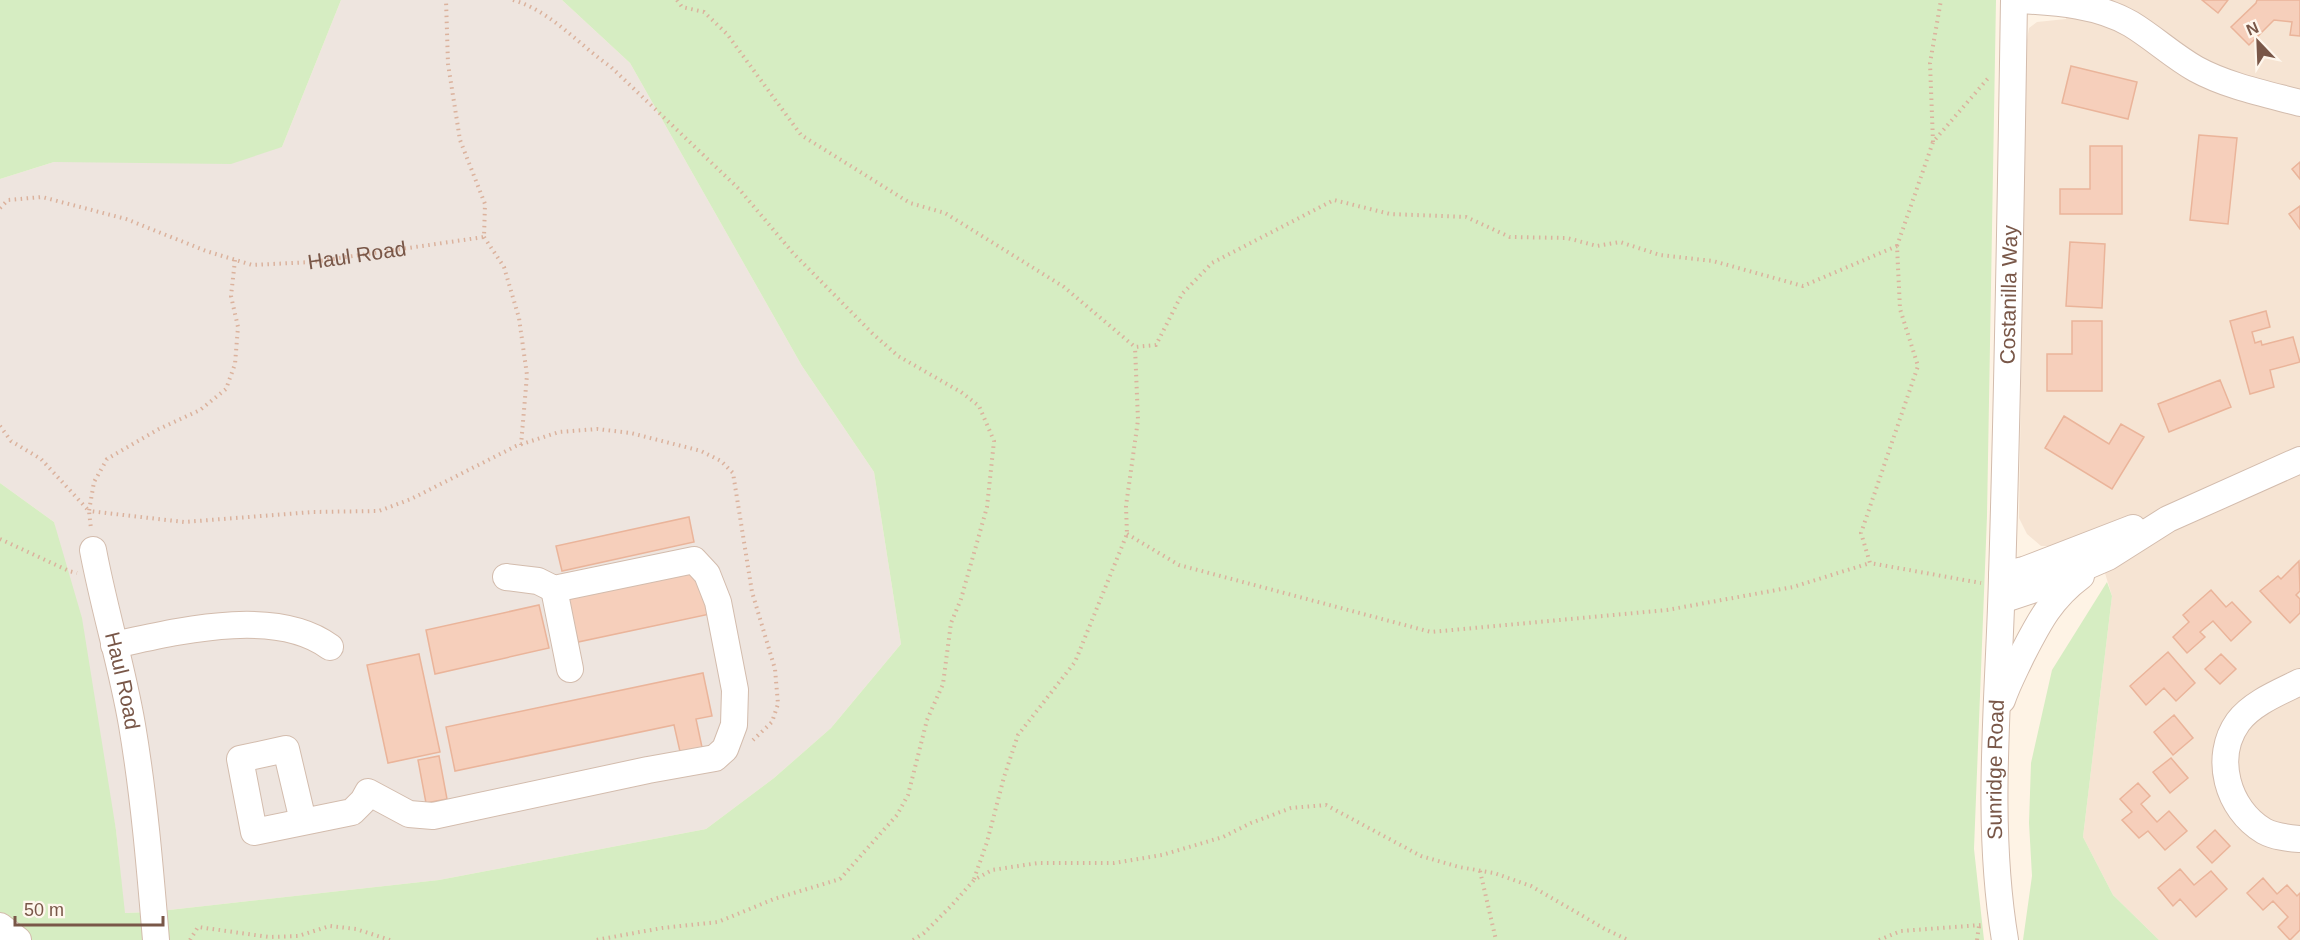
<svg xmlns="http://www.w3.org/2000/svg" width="2300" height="940" font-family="Arial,sans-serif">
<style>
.residential{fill:#f6e4d3}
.industrial{fill:#eee5df}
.green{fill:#d6edc2}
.building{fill:#f6cfbb;stroke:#eab49a;stroke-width:1.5}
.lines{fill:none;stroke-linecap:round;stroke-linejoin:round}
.minor-casing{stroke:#d3bcad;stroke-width:28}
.path{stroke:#dbb29d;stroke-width:4;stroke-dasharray:1.5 4.5;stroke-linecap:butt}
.minor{stroke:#fff;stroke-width:26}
.labels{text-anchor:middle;stroke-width:6;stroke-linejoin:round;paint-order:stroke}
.street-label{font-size:21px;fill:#795748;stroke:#fff7ed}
</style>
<rect width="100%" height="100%" fill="#fef3e5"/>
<!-- residential -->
<path class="residential" d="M2067 0H2300V940H2159L2113 895 2083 837 2112 596 2093 534 2064 546H2041L2027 534 2019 518 2026 46 2029 28 2037 22 2066 19Z"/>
<!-- industrial -->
<path class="industrial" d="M341 0H562L630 63 802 366 874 472 901 644 831 728 774 778 706 829 439 880 151 912 124 913 116 830 54 522 0 483V179L54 162H113L282 147Z"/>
<!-- green -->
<path class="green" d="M0 0H341L282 147 231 164 54 162 0 179Z
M562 0H1996L1987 516 1974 849 1984 940H0V483L54 522 82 618 116 830 125 913 151 912 439 880 706 829 774 778 831 728 901 644 874 472 802 366 630 63Z
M2107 582 2112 596 2083 837 2113 895 2159 940H2023L2032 876 2029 823 2031 763 2052 670Z"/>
<!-- building -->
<path class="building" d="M2202 0H2228L2218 13Z
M2257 0H2300V36L2290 35 2292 22 2274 20 2249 45 2231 27 2256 3Z
M2071 66 2137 82 2128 119 2062 103Z
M2199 135 2237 138 2228 224 2190 220Z
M2090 146H2122V214H2060V189H2090Z
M2300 162V179L2292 169Z
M2300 206V229L2289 214Z
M2070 242 2105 244 2102 308 2066 306Z
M2266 311 2270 327 2252 332 2255 343 2261 341 2262 345 2293 337 2300 362 2270 370 2274 387 2250 394 2230 321Z
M2072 321H2102V391H2047V354H2072Z
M2220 380 2231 407 2169 432 2158 404Z
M2064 416 2109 444 2121 424 2144 437 2112 489 2045 448Z
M689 517 694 542 562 571 556 546Z
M2299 561 2300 591 2296 595 2300 599V613L2290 623 2260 591 2278 576 2281 579Z
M701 570 710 614 578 642 568 599Z
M2211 590 2226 607 2232 602 2251 622 2231 641 2213 621 2200 632 2205 637 2187 653 2173 637 2189 622 2183 615Z
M539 605 549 648 435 674 426 630Z
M2168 652 2195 683 2176 701 2164 688 2146 705 2130 686Z
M419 654 440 752 388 763 367 665Z
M2221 654 2236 669 2220 684 2205 669Z
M703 673 712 716 696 719 703 752 681 756 674 725 455 771 446 727Z
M2174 715 2193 738 2173 755 2154 732Z
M439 756 447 799 426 803 418 760Z
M2171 758 2188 778 2170 793 2153 772Z
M2138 783 2150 796 2141 804 2157 822 2169 811 2187 831 2165 850 2148 831 2139 838 2122 820 2132 812 2120 799Z
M2215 830 2230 846 2212 863 2197 847Z
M2180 869 2194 885 2211 871 2227 889 2196 917 2180 899 2173 906 2158 888Z
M2263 878 2277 894 2287 885 2297 896 2300 893V930L2290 940 2278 927 2288 917 2273 901 2263 910 2247 893Z"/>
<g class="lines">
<defs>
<g id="minor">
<path d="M2020 0C2057 2 2099 5 2131 24 2154 38 2173 56 2196 69 2227 86 2266 94 2300 103"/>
<path id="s2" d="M93 550C104 609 122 666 132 725 144 796 150 868 156 940"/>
<path d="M2002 575 2024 570 2133 528"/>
<path d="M554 589 570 669"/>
<path d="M2002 600 2032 590 2108 557 2168 519 2300 460"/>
<path d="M114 645C175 632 275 606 330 647"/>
<path d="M2300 682C2280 692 2252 703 2238 722 2213 757 2227 809 2264 831 2275 837 2288 838 2300 839"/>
<path d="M2002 700C2007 685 2014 672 2021 657 2038 624 2050 599 2081 576"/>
<path d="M303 821 286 749 240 759 254 832 352 812 363 801 368 792 409 814 433 816 648 770 715 758 725 749 734 725 735 690 718 602 707 574 694 560 554 589 538 581 506 577"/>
<path d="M0 926 18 940"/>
<path id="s3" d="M2005 940C1985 820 1999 697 2002 577 2008 385 2011 192 2014 0"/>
</g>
</defs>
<!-- minor casing -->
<use href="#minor" class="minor-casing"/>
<!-- path -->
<g class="path">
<path d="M513 0C551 11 579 45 611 67L739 189 793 253 872 333 898 356 961 392 979 406 994 441 987 507 961 599 951 623 943 684 927 720 908 795 897 815 840 879 774 899 718 922 662 928 596 940"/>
<path d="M677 0 682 7 704 12 727 34 801 135 910 203 945 213 1064 287 1135 347 1156 345 1182 294 1212 263 1334 200 1390 214 1466 217 1510 237 1567 238 1597 246 1620 242 1660 255 1713 261 1803 286 1897 246 1900 309 1918 366 1861 533 1870 563 1981 583"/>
<path d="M1933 142 1930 63 1941 0"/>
<path id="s1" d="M0 208 8 200 42 197 126 219 206 251 252 265 312 262 484 237 485 204 460 140 448 64 446 0"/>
<path d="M484 237 504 267 519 318 527 375 521 445"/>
<path d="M1897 246 1933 142 1990 76"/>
<path d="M235 260 231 296 238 327 235 364 226 389 200 410 159 429 107 459 94 482 89 511 184 522 313 512 379 511 411 499 516 446 559 432 597 429 631 433 701 451 721 461 733 473 752 592 775 669 778 704 772 722 753 740"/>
<path d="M0 426 11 441 41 459 89 511 91 529"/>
<path d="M1127 534 1179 565 1431 632 1667 610 1793 587 1870 563"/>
<path d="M0 539 69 571 77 573"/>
<path d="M1480 871 1496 940"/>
<path d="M974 879 987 842 1004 777 1018 735 1075 662 1127 534 1126 506 1138 420 1135 347"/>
<path d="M190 940 198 927 269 937 298 936 330 926 356 929 390 940"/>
<path d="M913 940 924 933 952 905 974 880 992 870 1038 863H1114L1162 855 1223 837 1251 823 1291 808 1326 805 1421 856 1459 867 1494 873 1531 886 1605 929 1628 940"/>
<path d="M1879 940 1901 931 1981 925"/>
<path d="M1977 940 1979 926"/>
</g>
<!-- minor -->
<use href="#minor" class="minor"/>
</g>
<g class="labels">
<!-- street labels -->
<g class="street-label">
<text dy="7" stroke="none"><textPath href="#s1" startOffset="372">Haul Road</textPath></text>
<text dy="7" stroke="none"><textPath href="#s3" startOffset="646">Costanilla Way</textPath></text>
<text dy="7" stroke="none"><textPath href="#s2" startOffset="134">Haul Road</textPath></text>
<text dy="7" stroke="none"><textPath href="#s3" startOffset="171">Sunridge Road</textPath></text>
</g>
</g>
<!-- north arrow -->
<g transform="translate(2258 42) rotate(337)" stroke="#fff7ed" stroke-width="4.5" paint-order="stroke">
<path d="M0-4.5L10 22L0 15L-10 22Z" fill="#795748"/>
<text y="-9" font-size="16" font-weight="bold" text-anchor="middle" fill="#795748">N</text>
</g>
<!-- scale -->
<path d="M15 916v9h148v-9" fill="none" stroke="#795748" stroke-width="3"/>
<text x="24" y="916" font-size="18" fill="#795748" stroke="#fff7ed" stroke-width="4.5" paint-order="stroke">50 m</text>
</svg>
